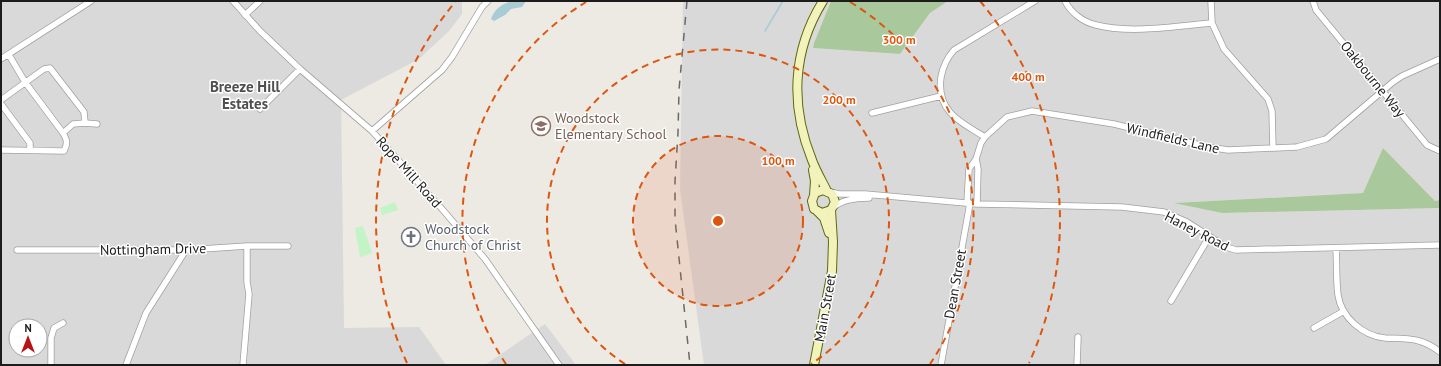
<svg xmlns="http://www.w3.org/2000/svg" width="1441" height="366" font-family="'PT Sans',sans-serif">
<style>
.residential{fill:#dad9d9;fill-rule:evenodd}
.forest{fill:#a9c89b}
.park{fill:#c3f4c6}
.water{fill:#a7ccd6}
.lines{fill:none;stroke-linecap:round;stroke-linejoin:round}
.stream{stroke:#a7ccd6;stroke-width:1.5}
.street-casing{stroke:#a0a0a0;stroke-width:7}
.secondary-casing{stroke:#5f680f;stroke-width:10}
.street{stroke:#fff;stroke-width:5.5}
.secondary{stroke:#f1f3bb;stroke-width:8}
.rail{stroke:#6a6a6a;stroke-width:1.5;stroke-dasharray:8 8;stroke-linecap:butt}
.ring{fill:none;stroke:#de560d;stroke-width:2;stroke-dasharray:7 5}
.labels{text-anchor:middle;stroke-width:3;stroke-linejoin:round;paint-order:stroke}
.street-label{font-size:14px;fill:#1c1c1c;stroke:#fff}
.education-label{font-size:14px;fill:#785e54;stroke:#fff;text-anchor:start}
.worship-label{font-size:14px;fill:#5b616d;stroke:#fff;text-anchor:start}
.neighbourhood-label{font-size:15px;font-weight:bold;fill:#4f4f4f;stroke:#fff}
.centre{fill:#de560d;stroke:#fff;stroke-width:2}
.ring-label{font-size:12px;text-anchor:middle;font-weight:bold;fill:#de560d;stroke:#fff;stroke-width:3;stroke-linejoin:round;paint-order:stroke}
</style>
<rect width="100%" height="100%" fill="#ede9e3"/>
<!-- residential -->
<path class="residential" d="M1 1H462V14L449 31 419 59 341 100 344 328 419 327 446 365H1ZM16 326H40V350H16Z
M683 1H831L814 43 813 48 900 54 930 13 948 1H1440V200L1435 201 1383 148 1363 193 1176 203 1222 213 1440 208V365H704L680 189Z
M545 324 576 365H485Z"/>
<!-- forest -->
<path class="forest" d="M831 1H948L930 13 900 54 813 48 814 43Z
M1383 148 1435 201 1440 200V208L1222 213 1174 203 1363 193Z"/>
<!-- park -->
<path class="park" d="M395 202 398 210 382 215 380 208Z
M363 226 372 253 360 257 355 228Z"/>
<!-- water -->
<path class="water" d="M511 1H526L522 7 511 9 505 15 494 21 491 19C495 8 501 5 511 1Z"/>
<g class="lines">
<!-- stream -->
<path class="stream" d="M765 31 783 1"/>
<defs>
<path id="street" d="M233 1 260 31 300 69 372 131 442 209 485 259 559 365
M1065 1C1071 13 1083 22 1096 25 1130 34 1178 26 1212 23
M1211 1 1212 23 1224 49 1268 99 1272 111 1273 148
M1313 1 1316 10 1427 145 1440 151
M245 15 260 1
M1 59 91 1
M1 100 44 69 50 68 84 112 85 123 97 124
M1 104 30 143V150
M260 109 300 69
M872 113 941 96
M372 131 442 70 452 57 482 7 488 1
M63 133 73 124 85 123
M985 137C960 122 936 111 941 77 943 66 947 58 954 50L1035 1
M1 150 64 151C68 143 67 140 63 133L25 82 9 55
M976 159 981 143 985 137 1007 117 1032 111 1114 124 1208 147 1228 150 1297 147 1326 139 1393 82 1402 76 1440 59
M830 192 839 194H865L977 204 1122 207 1164 212 1187 222 1226 247 1236 250 1440 245
M967 203 969 169 976 159 978 169 977 204
M834 207C843 199 857 198 869 198
M1336 249C1337 264 1336 280 1338 295 1341 317 1363 336 1385 338 1408 339 1421 337 1440 352
M17 250H186L247 246H288
M1171 301 1209 237
M1314 328 1344 311
M51 365V338L54 328 63 323
M126 365 146 313 186 250
M243 365 249 294 247 282V246
M941 365 970 203
M1077 365 1078 337"/>
<path id="secondary" d="M823 1C792 51 790 106 812 160 816 171 822 181 827 191
M813 170 815 181 814 195
M817 211 824 218 829 233
M814 365 832 271 833 242 831 210 835 202 832 194 823 190 815 193 812 201 814 209 822 213 831 210"/>
</defs>
<!-- street casing -->
<use href="#street" class="street-casing"/>
<!-- secondary casing -->
<use href="#secondary" class="secondary-casing"/>
<!-- street -->
<use href="#street" class="street"/>
<!-- secondary -->
<use href="#secondary" class="secondary"/>
<!-- rail -->
<path class="rail" d="M687 1 679 90 678 133 675 181V219L690 365"/>
</g>
<!-- distance rings -->
<circle cx="718" cy="221" r="85" fill="#de560d" fill-opacity=".12"/>
<g class="ring">
<circle cx="718" cy="221" r="85"/>
<path d="M625 364A171 171 0 1 1 811 364"/>
<path d="M506 364A256 256 0 0 1 586 2M850 2A256 256 0 0 1 930 364"/>
<path d="M407 363A342 342 0 0 1 456 1M980 1A342 342 0 0 1 1029 363"/>
</g>
<!-- icons -->
<defs>
<symbol id="school-ring" viewBox="-11 -11 22 22"><circle r="9.5" fill="#fff" stroke="#8d6e63" stroke-width="1.5"/><path d="M0-5L7-2L0 1L-7-2ZM-4 1L0 2.5L4 1V4Q0 6-4 4Z" fill="#8d6e63"/></symbol>
<symbol id="church-ring" viewBox="-11 -11 22 22"><circle r="9.5" fill="#fff" stroke="#6b7280" stroke-width="1.5"/><path d="M-1.2-6h2.4v3.5h3.3v2.4h-3.3V6h-2.4V-.1h-3.3v-2.4h3.3Z" fill="#6b7280"/></symbol>
</defs>
<g fill-rule="evenodd">
<use href="#school-ring" x="530" y="115" width="22" height="22"/>
<use href="#church-ring" x="400" y="226" width="22" height="22"/>
</g>
<g class="labels">
<!-- street labels -->
<g class="street-label">
<text transform="translate(1373 79) rotate(51)" y="5">Oakbourne Way</text>
<text transform="translate(1173 138) rotate(13)" y="5">Windfields Lane</text>
<text transform="translate(409 172) rotate(48)" y="5">Rope Mill Road</text>
<text transform="translate(1197 231) rotate(27)" y="5">Haney Road</text>
<text transform="translate(153 249) rotate(-1)" y="5">Nottingham Drive</text>
<text transform="translate(955 284) rotate(-80)" y="5">Dean Street</text>
<text transform="translate(825 308) rotate(-80)" y="5">Main Street</text>
</g>
<!-- education labels -->
<g class="education-label">
<text x="555" y="123">Woodstock<tspan x="555" dy="16">Elementary School</tspan></text>
</g>
<!-- worship labels -->
<g class="worship-label">
<text x="425" y="234">Woodstock<tspan x="425" dy="16">Church of Christ</tspan></text>
</g>
<!-- neighbourhood labels -->
<g class="neighbourhood-label">
<text x="245" y="92">Breeze Hill<tspan x="245" dy="17">Estates</tspan></text>
</g>
</g>
<circle cx="718" cy="221" r="6" class="centre"/>
<g class="ring-label">
<text x="899" y="44">300 m</text>
<text x="1028" y="81">400 m</text>
<text x="839" y="104">200 m</text>
<text x="778" y="165">100 m</text>
</g>
<!-- border -->
<rect width="1441" height="366" fill="none" stroke="#1c1c1c" stroke-width="4"/>
<!-- north arrow -->
<g transform="translate(28 338)"><circle r="19" fill="#ffffff" stroke="#a4a4a4"/>
<path d="M0-3L7 15L0 10L-7 15Z" fill="#b61315"/>
<text y="-6" font-size="11" font-weight="bold" text-anchor="middle" fill="#1c1c1c">N</text>
</g>
</svg>
